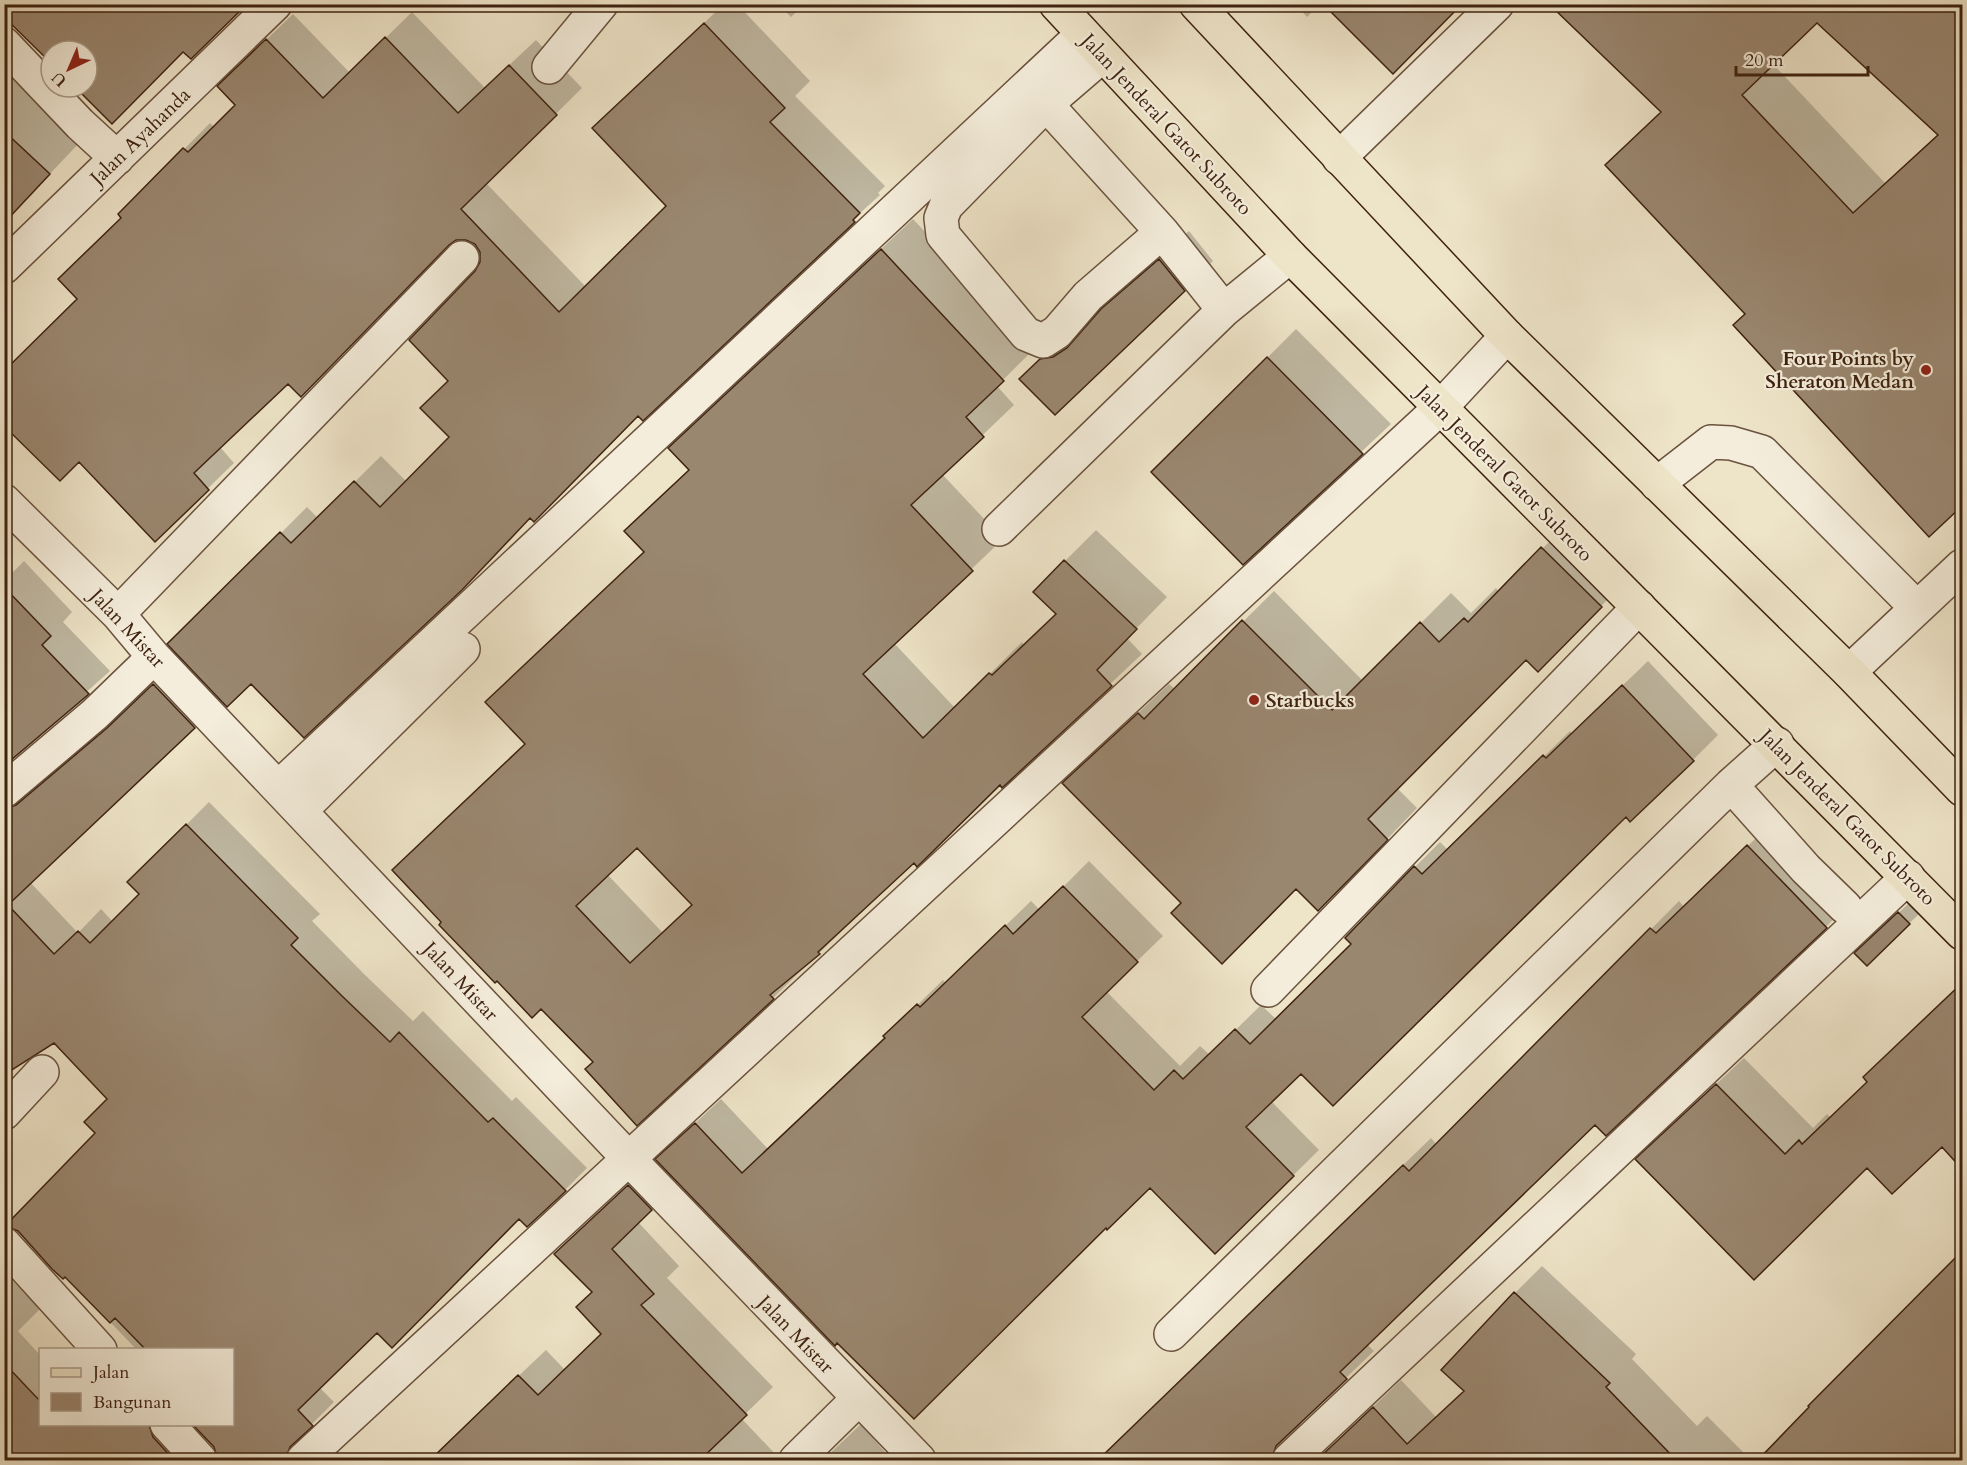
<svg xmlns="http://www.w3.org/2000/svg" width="1967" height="1465" font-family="Cardo,serif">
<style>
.shadow{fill:#0003;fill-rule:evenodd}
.building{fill:#9a8770;stroke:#3e2210;stroke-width:1.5;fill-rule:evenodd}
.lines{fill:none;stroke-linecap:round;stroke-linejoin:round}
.minor-casing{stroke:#6a523e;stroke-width:36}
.major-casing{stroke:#3e2210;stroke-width:36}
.minor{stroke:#f4eddb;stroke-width:33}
.major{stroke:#eee4c8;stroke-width:33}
.poi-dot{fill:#8f2418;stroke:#f4eddb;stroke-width:2}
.labels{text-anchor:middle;stroke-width:4.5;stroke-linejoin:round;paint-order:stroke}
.street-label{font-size:20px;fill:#3e2210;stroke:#f4eddb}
.poi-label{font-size:20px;font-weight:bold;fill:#3e2210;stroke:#f4eddb;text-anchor:end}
</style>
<rect width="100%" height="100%" fill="#eee4c8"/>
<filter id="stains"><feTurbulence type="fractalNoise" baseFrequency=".00333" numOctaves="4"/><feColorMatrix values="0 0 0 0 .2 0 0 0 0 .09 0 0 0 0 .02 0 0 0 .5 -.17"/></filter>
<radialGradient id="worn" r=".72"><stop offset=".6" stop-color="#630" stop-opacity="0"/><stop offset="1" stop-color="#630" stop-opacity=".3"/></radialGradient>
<!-- shadow -->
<path class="shadow" d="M5 4H245L191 57 184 50 112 122 77 87H87V51H51V61Z
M724 4H737L810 81 795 96 885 186 878 193 880 195 638 414 531 517 251 682 170 644 307 507 318 518 381 456 407 482 451 437 450 381 477 271 482 262 481 252 476 244 466 238 456 239 288 382 220 447 234 463 155 540 79 299 123 217 120 214 210 123 214 127 237 105 245 60 293 14 350 73 412 12 485 88 536 40 582 88 486 183 586 287 668 206 621 102Z
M778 4H804L791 17Z
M1295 4H1320L1307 17Z
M1551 4H1962V504L1929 535 1746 313 1607 165 1662 111ZM1817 21 1938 134 1885 183 1773 64Z
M4 67 82 140 4 222Z
M913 219 1034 349 997 386 1014 405 942 474 1003 539 894 643 955 708 1022 642 1024 645 1057 613 1065 561 1096 530 1167 597 1127 638 1142 654 1002 786 1000 783 914 861 773 998 595 1061 541 1007 443 922 394 870 526 743 519 670 645 551 690 469 702 417ZM637 845 693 903 662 932 607 874Z
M1189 231 1213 261 1184 290 1021 379 1070 331 1083 329 1090 324 1132 281Z
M1296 329 1391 424 1243 563 1153 472Z
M1573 518 1631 576 1538 670 1526 658 1397 788 1417 808 1349 879 1183 903 1064 783 1169 684 1175 689 1274 591 1363 681 1451 593 1471 613 1496 588 1499 592Z
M24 561 72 612 63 622 110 671 9 761 7 771 30 788 40 783 131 706 177 662 216 704 30 882 78 933 101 909 113 922 141 894 129 882 209 802 320 914 312 921 364 974 413 1021 423 1011 512 1101 516 1097 587 1168 565 1190 519 1217 377 1331 319 1387 334 1402 310 1426 307 1439 285 1460H4V1272L40 1309 18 1331 40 1355V1424H186L217 1456 215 1447 193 1424H232V1350H137L65 1275 97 1133 109 1098 54 1041 4 1074V564L13 572Z
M1648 661 1718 735 1693 760 1626 815 1301 1071 1271 1101 1319 1150 1215 1252 1150 1186 679 1181 638 1222 679 1266 667 1278 773 1387 741 1418 781 1460H430L546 1350 565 1370 602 1334 594 1292 556 1254 721 1099 768 1149 911 1011 943 980 946 983 1031 901 1040 910 1089 861 1163 936 1106 991 1180 1066 1200 1046 1210 1055 1261 1005 1276 1019 1353 944 1415 867 1440 842 1448 850 1570 731 1572 734Z
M1776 819 1853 899 1826 927 1595 1123 1367 1344 1374 1351 1301 1421 1298 1436 1322 1451 1331 1447 1401 1380 1436 1417 1465 1390 1515 1293 1542 1266 1636 1354 1632 1359 1697 1426 1707 1416 1751 1460H1099L1431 1138 1437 1145 1679 901 1684 907Z
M1909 903 1919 914 1867 964 1866 944Z
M1962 984V1167L1942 1145 1867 1166 1754 1278 1665 1132 1744 1058 1813 1128 1827 1114 1831 1118 1869 1081 1893 1050Z
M1962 1253V1460H1755L1790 1429Z
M861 1424 885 1452 876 1460H823Z"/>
<!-- building -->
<path class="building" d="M4 4H232L239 12 191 59 183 52 112 124 75 87H87V51H51V63L4 17Z
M1323 4H1462L1393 74Z
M1549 4H1962V506L1929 537 1733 325 1745 314 1605 165 1661 112ZM1817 23 1938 135 1853 213 1742 95Z
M704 23 785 108 770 122 860 213 853 220 855 222 643 421 638 416 534 522 530 518 462 590 304 738 251 684 227 707 167 644 280 532 291 543 354 481 380 507 449 437 420 408 448 381 409 340 475 271 480 262V252L475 244 466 240H456L449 245 301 397 288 384 194 473 209 490 155 542 79 462 60 481 4 426V371L77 299 58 279 121 218 118 214 183 148 188 152 235 105 217 86 266 39 323 98 385 37 458 113 509 65 557 115 461 209 559 312 666 206 592 128Z
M4 131 50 174 4 223Z
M881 249 1004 381 966 417 984 437 911 505 973 571 863 674 923 738 989 673 992 675 1056 614 1033 592 1064 560 1137 629 1097 670 1112 686 1002 788 1000 785 917 867 914 863 818 952 820 954 770 995 774 999 637 1126 585 1069 593 1062 541 1009 532 1018 497 981 495 983 439 925 441 922 392 870 525 744 485 702 644 552 624 531 689 470 668 448ZM637 848 692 905 630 963 576 906Z
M1159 259 1185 291 1055 415 1019 379 1040 359 1053 357 1067 348 1101 309Z
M1267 357 1363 454 1243 565 1151 472Z
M1541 547 1602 607 1538 672 1526 660 1368 819 1388 840 1318 911 1296 889 1222 964 1171 913 1181 903 1062 783 1138 713 1144 719 1242 620 1332 710 1420 622 1439 642 1464 618 1468 622Z
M4 587 51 636 42 645 89 694 4 766Z
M153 684 195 728 8 905 54 954 78 931 90 943 139 894 127 882 186 824 298 938 291 945 342 996 390 1042 399 1032 488 1122 493 1118 566 1191 527 1227 519 1219 392 1348 377 1333 298 1410 313 1426 290 1447 285 1461H218L214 1447 193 1425H232V1350H146L115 1318 110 1323 65 1277 63 1279 52 1269 18 1231 5 1226 95 1133 84 1122 107 1099 54 1043 4 1075V809L16 805 107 728Z
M1622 685 1694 761 1630 822 1626 817 1333 1106 1301 1074 1246 1127 1294 1176 1215 1254 1150 1188 1107 1230 1106 1228 914 1419 837 1343 835 1346 655 1159 695 1123 742 1173 885 1038 883 1036 917 1004 920 1007 1005 925 1013 934 1063 886 1138 962 1082 1017 1154 1090 1174 1070 1183 1079 1235 1029 1250 1044 1351 944 1345 938 1414 866 1422 874 1543 755 1546 758Z
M1747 845 1827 928 1606 1136 1595 1125 1340 1372 1347 1379 1276 1446 1271 1461H1097L1403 1165 1409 1171 1650 928 1656 933Z
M1898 912 1910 924 1867 966 1854 953Z
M1962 983V1169L1942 1147 1892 1194 1867 1168 1754 1280 1635 1159 1716 1084 1785 1154 1799 1140 1802 1144 1867 1082 1863 1077Z
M628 1185 652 1210 612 1249 654 1294 641 1305 747 1415 699 1461H429L518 1375 538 1395 601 1334 576 1307 592 1292 554 1254Z
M1962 1251V1461H1757L1809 1407 1808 1406Z
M1514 1292 1610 1383 1606 1387 1677 1461H1316L1373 1407 1407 1444 1464 1391 1441 1370Z
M4 1363 40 1401V1425H149L153 1437 175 1461H4Z"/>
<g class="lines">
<defs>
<path id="minor" d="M4 44 80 124 117 158
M1103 55 1046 104 1162 232 1224 310
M549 67 601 4
M1046 104 946 206 941 218 943 235 1026 334 1043 341 1057 332 1088 296 1162 232
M1339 158 1497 4
M4 267 275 4
M1657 484 1711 442 1731 443 1762 452 1916 607
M4 501 118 614 154 657 630 1160 919 1460
M999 529 1224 310 1290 256
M118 614 462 258
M1849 672 1962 566
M1731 785 1806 869 1845 907
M279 787 1083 34
M4 791 95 714 154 657
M300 811 463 649
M1268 990 1639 607
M4 1113 42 1072
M4 1244 100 1350
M1171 1334 1731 785 1777 744
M167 1424 200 1460
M303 1460 1440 408 1507 336
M796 1460 858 1399
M1289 1460 1908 877"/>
<path id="major" d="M1056 4 1290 256 1962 933
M1196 4 1507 336 1849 672 1962 789"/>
</defs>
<!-- minor casing -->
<use href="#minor" class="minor-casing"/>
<!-- major casing -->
<use href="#major" class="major-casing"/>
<!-- minor -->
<use href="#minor" class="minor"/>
<!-- major -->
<use href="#major" class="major"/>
</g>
<!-- markers -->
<g class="poi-dot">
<circle cx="1926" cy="370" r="6"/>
<circle cx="1254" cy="700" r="6"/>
</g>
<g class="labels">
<!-- street labels -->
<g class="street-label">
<text transform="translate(1167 124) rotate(47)" y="7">Jalan Jenderal Gatot Subroto</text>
<text transform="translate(140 136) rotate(-44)" y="7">Jalan Ayahanda</text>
<text transform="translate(1505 473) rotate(45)" y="7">Jalan Jenderal Gatot Subroto</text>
<text transform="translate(128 628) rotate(47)" y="7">Jalan Mistar</text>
<text transform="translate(1848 817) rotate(45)" y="7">Jalan Jenderal Gatot Subroto</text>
<text transform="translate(461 981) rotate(47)" y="7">Jalan Mistar</text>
<text transform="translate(796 1334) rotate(46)" y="7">Jalan Mistar</text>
</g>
<!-- poi labels -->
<g class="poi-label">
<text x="1914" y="365">Four Points by<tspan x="1914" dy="23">Sheraton Medan</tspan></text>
<text x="1266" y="707" text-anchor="start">Starbucks</text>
</g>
</g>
<!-- margin -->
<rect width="1967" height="1465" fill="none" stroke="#eee4c8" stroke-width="24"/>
<rect x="6" y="6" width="1955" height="1453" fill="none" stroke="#3e2210" stroke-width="3"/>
<rect x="12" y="12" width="1943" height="1441" fill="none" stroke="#3e2210" stroke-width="1.5"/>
<!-- legend -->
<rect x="39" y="1348" width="195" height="78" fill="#f4eddb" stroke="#ab9c8a" stroke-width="1.5"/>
<rect x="51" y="1368" width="30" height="9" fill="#eee4c8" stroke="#ab9c8a" stroke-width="1.5"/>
<text x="93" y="1378" font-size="18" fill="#3e2210">Jalan</text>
<rect x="51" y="1393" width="30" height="18" fill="#9a8770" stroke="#ab9c8a" stroke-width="1.5"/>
<text x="93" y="1408" font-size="18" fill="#3e2210">Bangunan</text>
<!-- north arrow -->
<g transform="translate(69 69) rotate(224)"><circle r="28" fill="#f4eddb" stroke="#ab9c8a" stroke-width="1.5"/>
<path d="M0-4.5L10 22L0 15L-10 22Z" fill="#8f2418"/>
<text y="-9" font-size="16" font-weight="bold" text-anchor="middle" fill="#3e2210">U</text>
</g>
<!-- scale -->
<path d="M1736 66v9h132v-9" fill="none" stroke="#3e2210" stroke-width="3"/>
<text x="1745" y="66" font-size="18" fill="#3e2210" stroke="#f4eddb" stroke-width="4.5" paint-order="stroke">20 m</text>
<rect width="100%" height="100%" filter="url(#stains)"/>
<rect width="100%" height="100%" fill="url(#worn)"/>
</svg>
